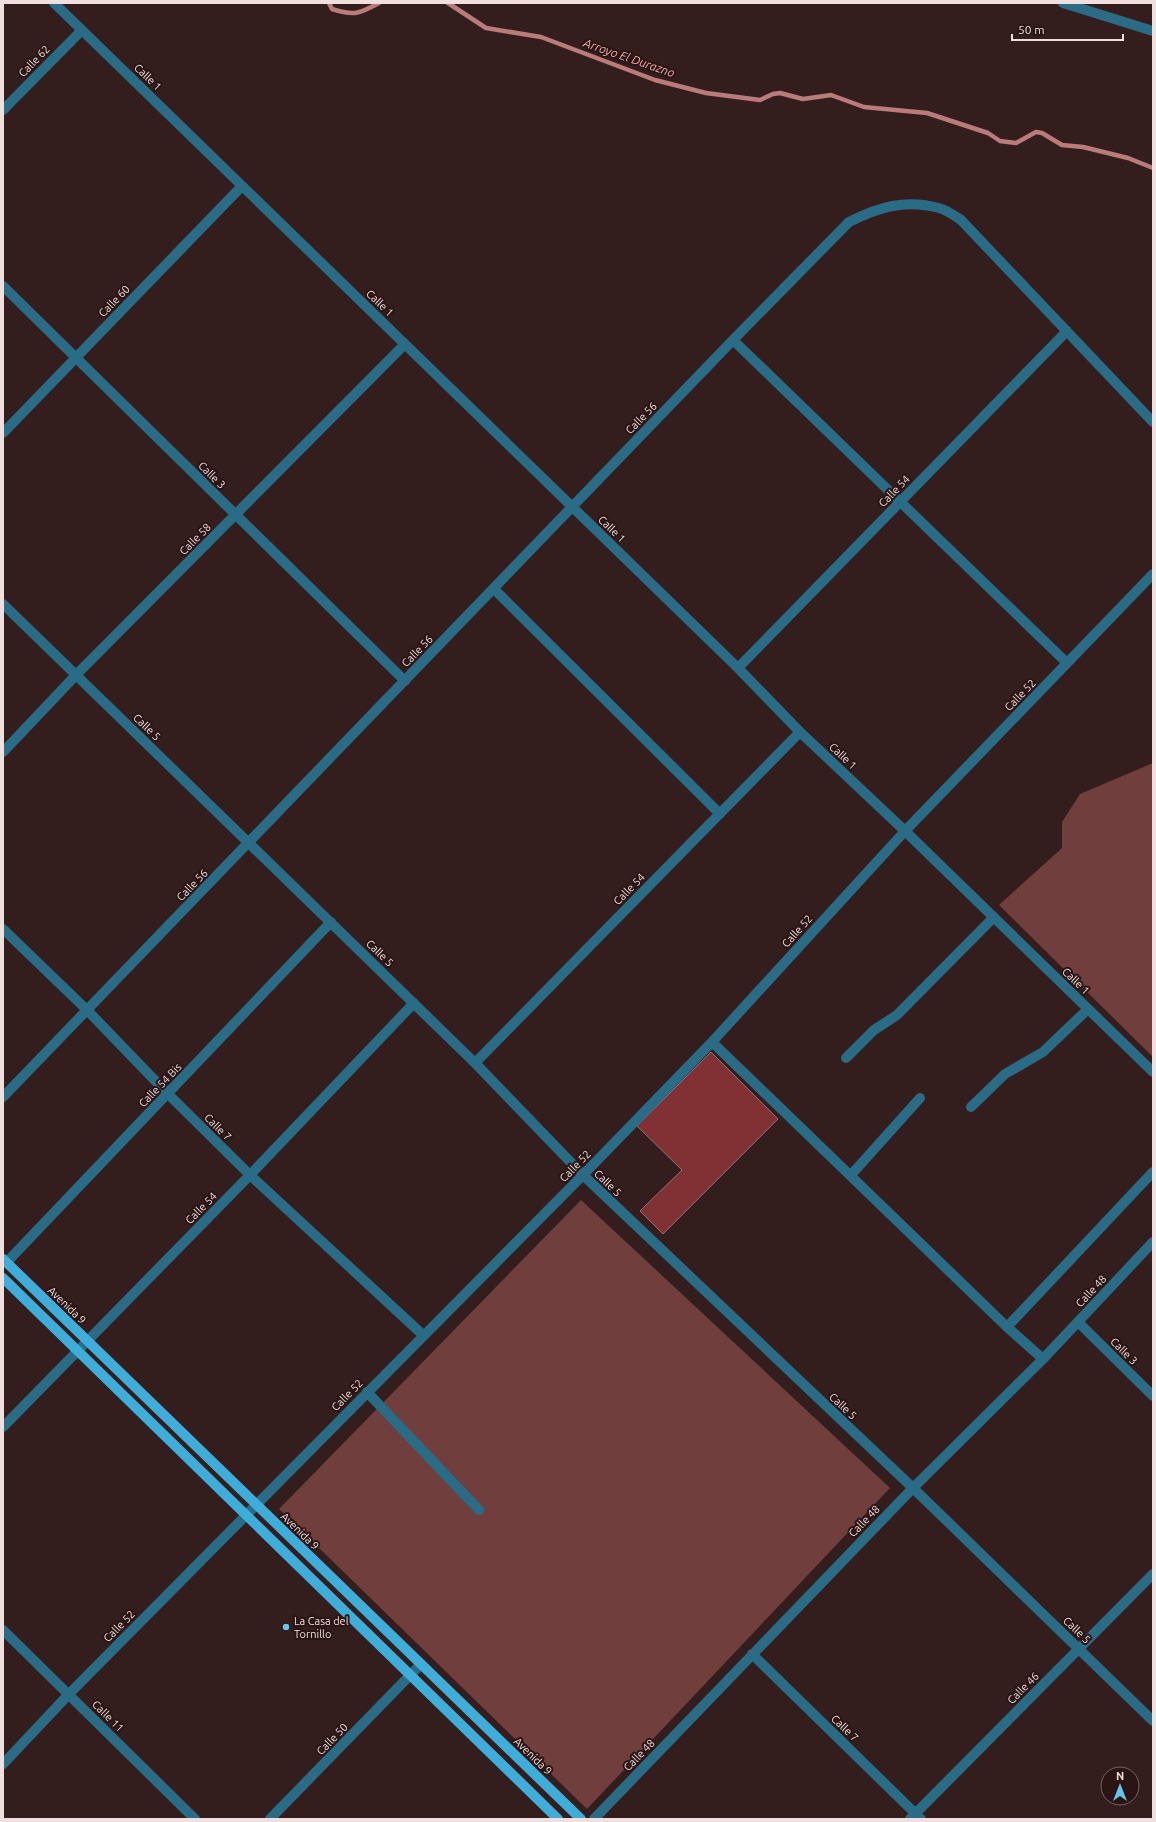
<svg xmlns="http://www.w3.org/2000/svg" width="1156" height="1822" font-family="Ubuntu,sans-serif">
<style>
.green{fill:#6f3e3d}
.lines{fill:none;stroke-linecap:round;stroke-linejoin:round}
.stream{stroke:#ba7b7b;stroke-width:4.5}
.building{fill:#813133;stroke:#8f7271}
.minor{stroke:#2a6b85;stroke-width:10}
.primary{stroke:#3eadd9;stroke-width:10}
.poi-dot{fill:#64c5ee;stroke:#2a1414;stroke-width:1.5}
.labels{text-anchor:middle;stroke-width:4;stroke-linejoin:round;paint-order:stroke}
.street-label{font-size:11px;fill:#efdfde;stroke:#2a1414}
.poi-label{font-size:11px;fill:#efdfde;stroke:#2a1414;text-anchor:start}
.water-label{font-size:12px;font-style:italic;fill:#f4aca9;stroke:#2a1414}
</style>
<rect width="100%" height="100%" fill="#341e1d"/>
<!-- green -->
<path class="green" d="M1153 763V1057L999 905 1062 848V822L1080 794Z
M581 1200 890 1488 587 1809 279 1509Z"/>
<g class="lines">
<!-- stream -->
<path class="stream" d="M329 3 332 9C354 16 359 14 379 3
M448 3 486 28 541 37 655 80 706 93 760 100 773 94 780 93 803 99 831 95 864 107 927 113 988 133 1000 141 1016 143 1036 132 1042 133 1062 145 1083 147 1128 158 1153 168"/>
</g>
<!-- building -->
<path class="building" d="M711 1052 778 1119 663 1234 640 1211 682 1170 637 1126Z"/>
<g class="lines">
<!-- minor -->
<path class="minor" d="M54 3 738 668 800 732 905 831 1153 1072
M1063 3 1153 31
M3 110 82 30
M3 286 405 681
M733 340 1067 663
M3 433 242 186
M494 589 720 814
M3 604 475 1063 583 1175 913 1488 1153 1721
M738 668 1067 331
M3 752 76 675 405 344
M3 929 87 1010 168 1094 250 1175 423 1335
M712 1042 1007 1327 1043 1359
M846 1058 874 1030 897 1015 994 917
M475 1063 800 732
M3 1097 733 340 849 222C879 207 905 199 939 208 947 210 955 216 961 220L1153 422
M971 1107 1005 1074 1043 1052 1088 1009
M851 1175 920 1098
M6 1263 331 922
M1078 1322 1153 1396
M1007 1327 1153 1172
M367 1392 479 1510
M3 1427 250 1175 414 1003
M3 1630 195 1819
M752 1654 921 1819
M3 1764 69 1694 583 1175 712 1042 905 831 1153 574
M270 1819 421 1664
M594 1819 913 1488 1043 1359 1153 1242
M910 1819 1153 1574"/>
<!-- primary -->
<path class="primary" d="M3 1259 581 1819
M3 1278 558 1819"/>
</g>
<!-- markers -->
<circle class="poi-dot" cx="286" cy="1627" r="4"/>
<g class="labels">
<!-- street labels -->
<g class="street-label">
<text transform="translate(34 61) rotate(-46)" y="4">Calle 62</text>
<text transform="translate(148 77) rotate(44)" y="4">Calle 1</text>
<text transform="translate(114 301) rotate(-46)" y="4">Calle 60</text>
<text transform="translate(380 303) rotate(44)" y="4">Calle 1</text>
<text transform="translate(641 418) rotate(-46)" y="4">Calle 56</text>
<text transform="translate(212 475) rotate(45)" y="4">Calle 3</text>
<text transform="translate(894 491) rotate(-46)" y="4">Calle 54</text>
<text transform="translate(612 529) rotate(44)" y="4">Calle 1</text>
<text transform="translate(195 539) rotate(-45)" y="4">Calle 58</text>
<text transform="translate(417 651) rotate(-46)" y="4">Calle 56</text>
<text transform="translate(1020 695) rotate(-46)" y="4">Calle 52</text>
<text transform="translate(147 727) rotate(44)" y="4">Calle 5</text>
<text transform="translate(843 756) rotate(43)" y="4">Calle 1</text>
<text transform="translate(192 885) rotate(-46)" y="4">Calle 56</text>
<text transform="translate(629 889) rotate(-45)" y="4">Calle 54</text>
<text transform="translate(797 931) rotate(-48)" y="4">Calle 52</text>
<text transform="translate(380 953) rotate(44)" y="4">Calle 5</text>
<text transform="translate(1076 981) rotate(44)" y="4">Calle 1</text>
<text transform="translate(160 1085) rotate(-46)" y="4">Calle 54 Bis</text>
<text transform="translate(218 1127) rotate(45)" y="4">Calle 7</text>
<text transform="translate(575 1166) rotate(-46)" y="4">Calle 52</text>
<text transform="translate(608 1183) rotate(44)" y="4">Calle 5</text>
<text transform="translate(201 1208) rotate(-45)" y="4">Calle 54</text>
<text transform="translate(1091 1291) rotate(-47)" y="4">Calle 48</text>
<text transform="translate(67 1305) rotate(44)" y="4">Avenida 9</text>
<text transform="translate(1124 1351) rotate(45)" y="4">Calle 3</text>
<text transform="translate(347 1395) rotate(-45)" y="4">Calle 52</text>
<text transform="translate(843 1406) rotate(43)" y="4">Calle 5</text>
<text transform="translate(864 1521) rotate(-46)" y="4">Calle 48</text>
<text transform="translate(300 1531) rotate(44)" y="4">Avenida 9</text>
<text transform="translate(119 1626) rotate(-45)" y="4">Calle 52</text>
<text transform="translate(1077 1630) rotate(44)" y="4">Calle 5</text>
<text transform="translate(1023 1688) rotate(-45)" y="4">Calle 46</text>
<text transform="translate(108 1716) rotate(45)" y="4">Calle 11</text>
<text transform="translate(845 1728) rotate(44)" y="4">Calle 7</text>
<text transform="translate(332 1739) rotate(-46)" y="4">Calle 50</text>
<text transform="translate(639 1755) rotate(-46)" y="4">Calle 48</text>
<text transform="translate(533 1756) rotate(44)" y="4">Avenida 9</text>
</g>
<!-- poi labels -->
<g class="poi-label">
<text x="294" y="1625">La Casa del<tspan x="294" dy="13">Tornillo</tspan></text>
</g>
<!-- water labels -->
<g class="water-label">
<text transform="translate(629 58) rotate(19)" y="4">Arroyo El Durazno</text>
</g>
</g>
<!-- border -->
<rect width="1156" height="1822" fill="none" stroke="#efdfde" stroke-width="8"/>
<!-- north arrow -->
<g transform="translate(1120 1786)"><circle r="19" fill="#2a1414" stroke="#796565"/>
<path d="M0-3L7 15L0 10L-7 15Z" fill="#64c5ee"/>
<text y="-6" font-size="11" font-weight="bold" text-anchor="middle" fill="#efdfde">N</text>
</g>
<!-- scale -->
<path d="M1012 34v6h111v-6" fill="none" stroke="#efdfde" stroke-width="2"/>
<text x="1018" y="34" font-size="12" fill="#efdfde" stroke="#2a1414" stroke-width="3" paint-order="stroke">50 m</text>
</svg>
